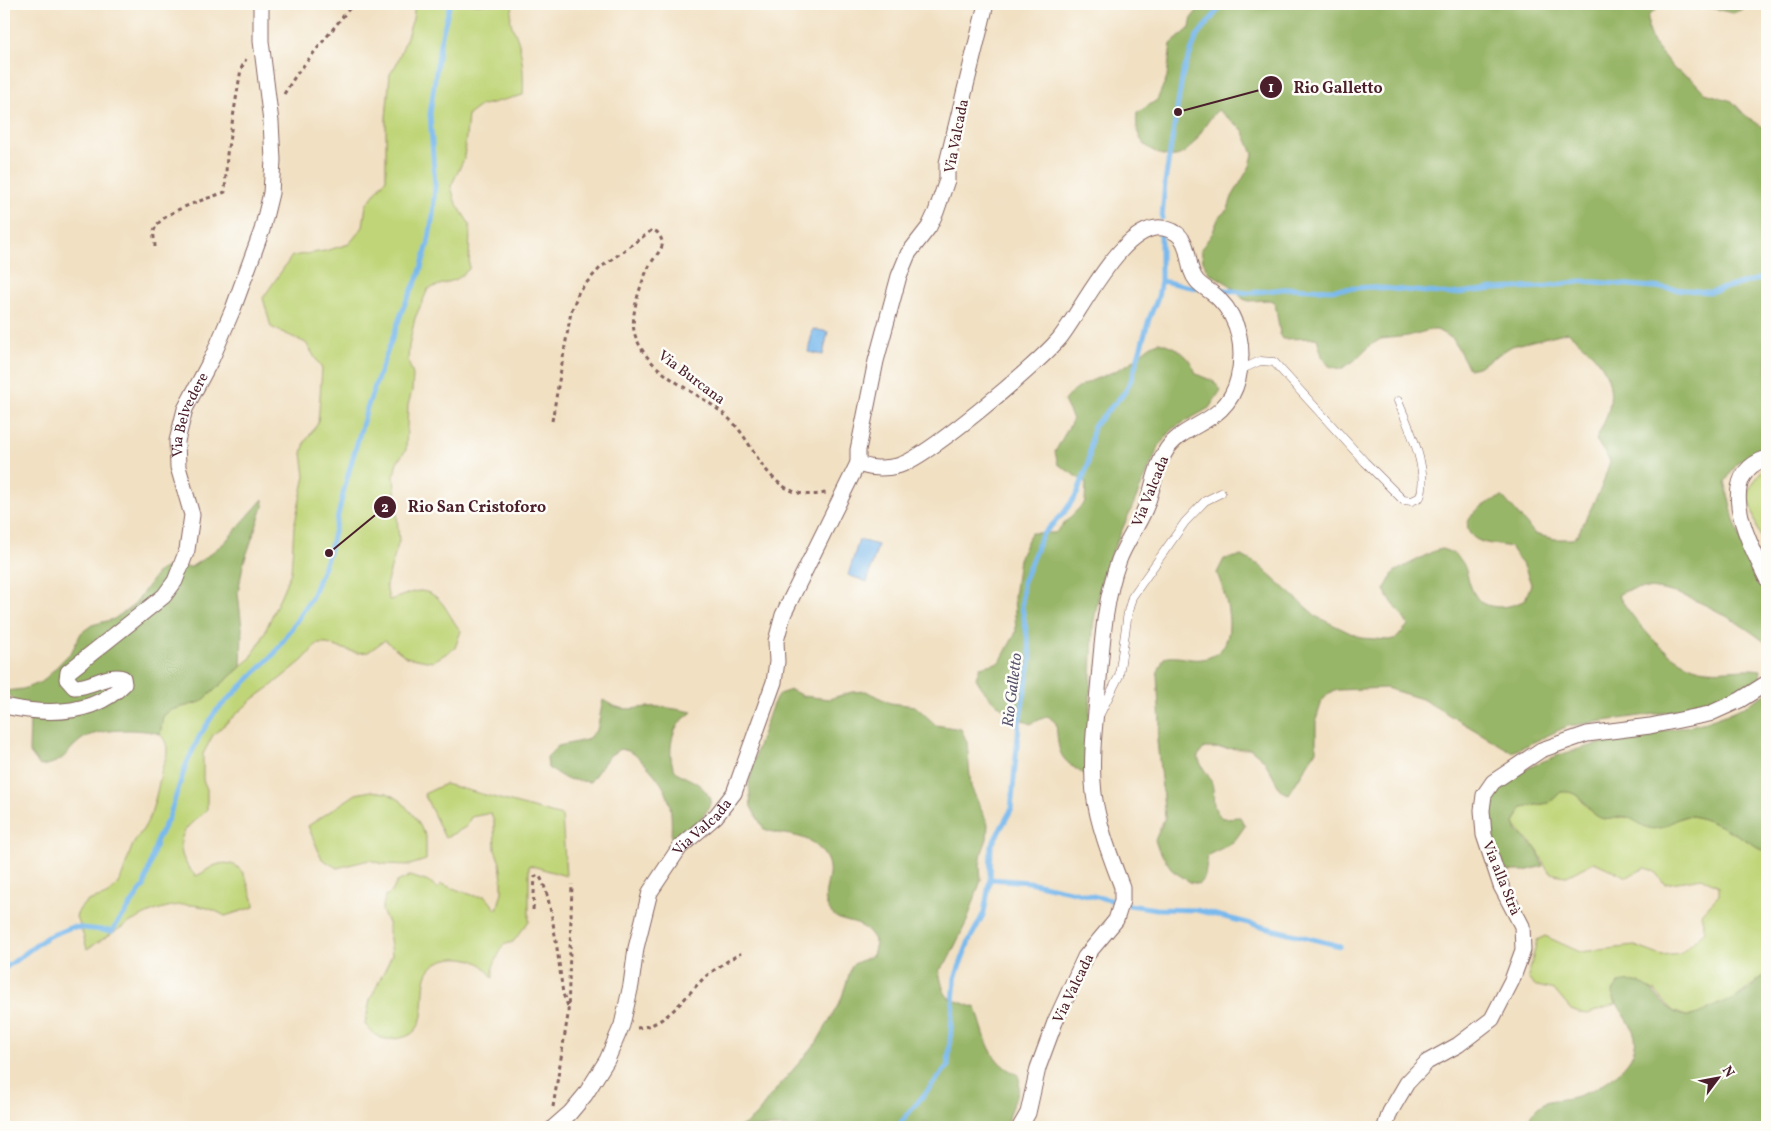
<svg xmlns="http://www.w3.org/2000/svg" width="1771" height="1131" font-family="Vollkorn,serif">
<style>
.green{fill:#c0d578;stroke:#857a52}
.forest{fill:#98b668;stroke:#716a4a}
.water{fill:#79b9ed;stroke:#626c8c}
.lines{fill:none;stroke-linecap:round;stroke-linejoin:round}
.stream{stroke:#79b9ed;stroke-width:5}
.service-casing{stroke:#846360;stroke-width:9}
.minor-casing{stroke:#846360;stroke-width:17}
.path{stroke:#846360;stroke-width:3;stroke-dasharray:4 4;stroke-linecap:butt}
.service{stroke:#fff;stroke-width:8}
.minor{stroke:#fff;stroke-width:15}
.labels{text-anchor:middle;stroke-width:5;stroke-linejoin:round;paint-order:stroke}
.street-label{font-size:15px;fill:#4a1f2b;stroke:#fdfcf7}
.water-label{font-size:16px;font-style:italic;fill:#5a556f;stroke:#fdfcf7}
.leader{fill:none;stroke:#4a1f2b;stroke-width:2}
.callout-dot{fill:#4a1f2b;stroke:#fdfcf7;stroke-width:2}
.mark-label{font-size:15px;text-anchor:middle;font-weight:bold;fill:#fff}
.callout-label{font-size:16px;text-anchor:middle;font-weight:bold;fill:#4a1f2b;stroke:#fdfcf7;stroke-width:5;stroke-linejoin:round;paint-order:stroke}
</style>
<rect width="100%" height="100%" fill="#fdfcf7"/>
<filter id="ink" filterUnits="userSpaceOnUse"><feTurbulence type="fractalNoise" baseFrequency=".02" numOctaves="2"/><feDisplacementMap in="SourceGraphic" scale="10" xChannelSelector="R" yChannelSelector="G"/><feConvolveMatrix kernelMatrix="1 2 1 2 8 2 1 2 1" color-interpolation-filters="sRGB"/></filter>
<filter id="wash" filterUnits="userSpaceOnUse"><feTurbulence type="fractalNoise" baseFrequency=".0096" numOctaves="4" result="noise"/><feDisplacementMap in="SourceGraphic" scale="20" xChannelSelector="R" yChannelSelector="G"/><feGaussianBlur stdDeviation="1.12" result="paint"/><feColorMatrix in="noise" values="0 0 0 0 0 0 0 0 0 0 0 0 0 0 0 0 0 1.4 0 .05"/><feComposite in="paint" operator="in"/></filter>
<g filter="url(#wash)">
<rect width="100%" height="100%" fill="#f1e0c2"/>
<!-- green -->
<path class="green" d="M415 4H514C506 24 514 26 519 44 523 60 524 80 523 95L480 106 468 115 464 159 451 186 455 201 470 225 469 269 457 279 428 289 415 318 409 346 408 361 413 375 412 391 408 405 406 450 397 462 394 476 399 541 386 585 389 600C399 598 411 591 420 591 443 592 448 617 461 631L455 648 432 662 406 657 385 640 368 652 357 653 327 644H317L303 660 270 687 252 700 213 735 203 754V780L207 789V809C201 817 192 821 186 829 175 845 183 864 196 876 204 873 209 867 216 865 233 859 244 869 248 885 250 893 254 897 254 907L225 916C174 886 130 923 87 949L81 927 76 917C85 891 103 905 116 886 125 874 126 861 132 847 135 840 140 834 144 828 154 811 157 791 161 773 162 766 167 758 167 751 167 743 164 739 160 734L163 716 171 710 201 702 250 659 261 641 291 572 294 527 305 476 302 453 305 442 318 423 322 369 306 343 271 327 263 298 292 256 325 251 349 244 363 227 366 205 386 179V118L390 74 396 65 405 42 413 19Z
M1767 468V551L1757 529 1748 491 1762 470Z
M445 784 562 816 566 876 529 865V921L513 942 503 945 493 967V978C489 973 484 965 477 962 463 955 437 956 428 972 417 993 436 1037 393 1039 379 1040 373 1035 365 1024L370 1000 392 955 388 923 382 911 385 896 392 892 397 882 410 876 432 883 437 889 441 884 475 896H485L497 910 502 892V881L500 863 495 850 494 822 491 813 471 817 466 827 445 838 424 794Z
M371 791 387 793 400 800 415 817 426 836V860L410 865 383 864 369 860 337 868 322 859 308 826 356 794Z
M1570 791C1582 797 1591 815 1601 818 1610 821 1616 816 1624 817 1637 817 1646 832 1659 828 1670 825 1680 815 1692 816 1712 819 1749 841 1767 853V973L1732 1001 1720 1003 1699 1016H1686L1673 1011 1655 991 1619 983 1612 993 1616 1004 1588 1014 1579 1013 1571 1010 1554 990 1533 985 1528 978 1537 940 1545 936 1580 952 1635 946 1662 956 1680 954 1705 931 1701 914 1719 895V886L1702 878 1665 884 1654 871 1645 868 1627 877 1594 862 1567 876C1541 874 1548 866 1537 850 1530 839 1519 835 1514 823L1522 807 1549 803 1561 792Z"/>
<!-- forest -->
<path class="forest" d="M1203 4H1663L1648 16V30L1653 43 1675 70 1692 79 1705 93 1732 101 1745 115 1761 126 1767 127V446L1738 462 1725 482 1734 520 1753 574 1767 599V644C1737 619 1657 570 1618 595 1636 623 1671 667 1707 670 1725 672 1743 667 1761 670L1760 680 1720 700 1669 712 1568 726 1512 752 1422 699 1386 688 1338 690 1329 693 1322 701 1316 720V751L1289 794 1281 791 1264 760 1251 749 1204 748 1198 756C1200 766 1207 772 1211 781 1217 796 1208 804 1222 818L1240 817 1245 826 1233 843 1208 855 1205 876 1199 884 1190 882 1173 871 1158 849 1155 840 1165 817 1157 741 1160 724 1157 674 1164 658C1177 654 1189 661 1202 659 1244 652 1227 598 1217 573L1224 559 1242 556 1259 565 1317 617 1361 638 1389 640 1397 638 1408 625C1401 612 1391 603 1384 590L1394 572 1434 551 1442 549C1472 558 1463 576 1475 595 1485 612 1511 608 1525 600L1531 584 1525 568 1510 547C1498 544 1481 545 1472 536 1455 519 1490 499 1503 497L1535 534 1554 539H1572L1578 534 1602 486 1610 461 1596 440C1600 430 1607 419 1609 408 1617 372 1593 353 1568 332L1512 346 1478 367 1469 369 1453 339 1437 330H1430L1408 336 1381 339 1369 346 1354 361 1341 369 1329 366 1322 356 1317 338 1283 339 1280 334 1275 303 1270 300 1249 301 1243 299 1230 285 1208 272 1203 261 1201 249 1212 234 1219 217 1228 209 1232 197 1250 166 1253 154 1243 130 1218 110C1197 128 1191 173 1152 150 1137 141 1136 129 1137 113L1157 100 1167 77 1171 44 1190 28 1192 17Z
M1693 4H1748L1745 8 1733 13Z
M1159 342C1177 347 1190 355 1196 374L1213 381 1221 390 1209 408 1172 429 1159 446 1103 573 1093 626 1087 776C1058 758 1059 756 1056 723L1048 716 1030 724C1005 710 990 704 976 678L980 667 1000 662 1016 632 1014 597 1019 559 1031 533H1055L1085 502 1086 483 1058 464 1055 452 1073 419 1064 401C1079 380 1106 378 1128 364 1140 357 1145 346 1159 342Z
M263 499V507L243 565 238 593 242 628 241 667 201 702 171 710 163 716 160 734C142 728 96 728 81 740 63 754 67 762 40 766L29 752 30 718 6 691 23 689 42 682 72 651 81 633 92 625 114 619 133 606 158 572 167 567H191L206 557 224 543Z
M791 690 803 696 829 699 852 692 866 691 890 703 915 706 936 725 961 729 967 742 971 787 988 824 987 839 982 852 980 866 981 880 967 921 948 960 939 971C946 1006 948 996 976 1008 986 1037 988 1063 1019 1075 1022 1098 1008 1103 1007 1127H974L961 1123C947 1130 938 1126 924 1122L915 1127H740C753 1120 760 1113 767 1100L817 1042 841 1000 852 965 873 955 876 943C872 937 868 929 861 926 850 920 836 923 828 908 822 897 828 885 829 874 830 868 828 861 825 856 809 831 788 838 764 829L751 807 749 783 757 749 773 704 779 694Z
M1767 693V853C1750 842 1711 818 1691 816 1679 815 1670 826 1659 828 1647 832 1638 821 1627 817 1620 815 1612 821 1604 819 1585 815 1587 790 1561 792L1549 803 1522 807 1514 823 1517 831 1537 850 1543 866 1525 871H1508C1495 858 1489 845 1487 828 1479 749 1649 737 1702 723 1726 716 1747 706 1767 693Z
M603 700C628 716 635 705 660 707 671 708 682 710 692 712 688 716 681 720 678 725 670 734 667 766 678 773 695 783 699 781 711 799 708 820 684 830 671 844 672 807 673 793 646 765 637 756 633 751 620 749L609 756 590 782 566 779 548 768 547 757 558 746 586 740 597 730Z
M1767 973V1127L1536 1126 1530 1116C1545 1096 1554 1102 1574 1097 1597 1091 1640 1065 1635 1037 1632 1022 1617 1008 1612 993L1619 983C1650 976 1652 996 1673 1011 1690 1023 1704 1010 1719 1004 1724 1002 1729 1002 1734 999 1746 993 1757 982 1767 973Z"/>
<!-- water -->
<path class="water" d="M813 329 828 332 823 355 808 352Z
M859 540 878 545 867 582 848 575Z"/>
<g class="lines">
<!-- stream -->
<path class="stream" d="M1162 218 1165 182 1183 73 1197 36 1223 4
M1161 281 1196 288
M1217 289 1249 293 1292 288 1330 290 1370 287 1449 294 1494 289 1542 287 1583 281 1709 292 1767 277
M990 879 1029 882 1115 901
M1129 905 1156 909 1196 910 1340 946
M4 969 47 937 72 927 112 931 144 886 157 840 169 817 186 765 199 737 215 712 275 653 311 599 329 553 346 482 367 408 404 306 419 275 428 244 433 215 435 185 430 114 440 43 450 4
M897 1127 948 1066 955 978 969 941 984 913 990 879 991 846 1011 810 1019 724 1031 658 1022 607 1023 582 1042 535 1063 514 1077 494 1088 465 1093 427 1125 392 1132 378 1149 319 1158 297 1161 281V233"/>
</g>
</g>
<g filter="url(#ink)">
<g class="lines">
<defs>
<path id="service" d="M1240 370 1260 361 1274 362 1365 462 1403 500 1412 501 1420 497C1430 470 1408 426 1398 401
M1100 714 1119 676 1128 612 1132 597 1185 522 1205 501 1221 493"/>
<g id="minor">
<path d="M986 4 947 163V180L936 212 929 227 908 254 899 276 876 361 858 450V463C868 469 885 469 897 466 926 459 1037 365 1059 339 1081 313 1125 216 1167 229 1195 237 1183 265 1197 281 1203 288 1213 292 1219 299 1240 320 1245 350 1238 379 1226 427 1181 421 1164 454 1154 471 1153 491 1145 509 1138 526 1126 542 1119 560 1104 601 1102 647 1098 690 1095 724 1090 760 1094 794 1098 825 1111 858 1122 887V901L1116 920 1085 957 1055 1022 1038 1068 1028 1113 1020 1127"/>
<path d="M1767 458C1712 476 1750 544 1767 579"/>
<path id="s1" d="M4 706C45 715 93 716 124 684L123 678C108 673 90 688 74 687L67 679 68 672 164 596 175 581 187 550 192 515 178 467 177 441 185 409 212 358 233 309 262 230 271 193 273 160 271 122 261 41V4"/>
<path id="s2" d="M554 1127 570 1113 585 1095 607 1060 622 1025 631 985 636 948 650 892 680 847 716 816 734 793 774 682 777 662 776 641 783 615 858 463"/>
<path d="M1385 1127 1390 1112 1407 1083 1427 1062 1458 1045 1492 1019 1512 980 1523 950 1522 926 1501 886 1484 835 1482 810 1484 795 1493 782 1541 750 1587 734 1650 726 1709 714 1740 700 1767 683"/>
</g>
</defs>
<!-- service casing -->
<use href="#service" class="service-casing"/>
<!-- minor casing -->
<use href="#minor" class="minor-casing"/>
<!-- path -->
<path class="path" d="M284 94 296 75 353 4
M155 247C155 242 153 235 154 231 159 211 208 199 225 192L227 154 241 69 246 59
M552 421 571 312 579 291 600 268 652 230 657 232C660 236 663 240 662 246 660 252 653 259 650 265 641 281 629 317 635 335 652 382 706 391 736 426 752 445 761 471 783 486 797 495 810 496 826 493
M533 910 535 877 538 875C551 885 560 973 563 994L568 1006
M637 1028C667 1026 685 996 705 977 716 968 729 960 741 953
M553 1107 568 1015 572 884"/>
<!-- service -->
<use href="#service" class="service"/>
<!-- minor -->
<use href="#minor" class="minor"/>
</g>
</g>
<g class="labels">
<!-- street labels -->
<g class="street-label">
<text transform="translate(956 136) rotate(-79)" y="5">Via Valcada</text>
<text transform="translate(692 377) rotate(37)" y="5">Via Burcana</text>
<text dy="5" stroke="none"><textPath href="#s1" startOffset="516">Via Belvedere</textPath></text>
<text transform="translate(1150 491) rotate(-68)" y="5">Via Valcada</text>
<text dy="5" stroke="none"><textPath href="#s2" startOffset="344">Via Valcada</textPath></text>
<text transform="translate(1502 878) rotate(68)" y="5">Via alla Strà</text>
<text transform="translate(1073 988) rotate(-64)" y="5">Via Valcada</text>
</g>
<!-- water labels -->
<g class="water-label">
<text transform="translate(1011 690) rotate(-83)" y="6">Rio Galletto</text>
</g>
</g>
<!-- callouts -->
<path class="leader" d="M1178 112L1271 87M329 553L385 507"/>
<g class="callout-dot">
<circle cx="1178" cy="112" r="5"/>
<circle cx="329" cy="553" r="5"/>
<circle cx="1271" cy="87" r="12"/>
<circle cx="385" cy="507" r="12"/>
</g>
<g class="mark-label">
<text x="1271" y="92">1</text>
<text x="385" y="512">2</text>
</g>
<g class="callout-label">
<text x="1338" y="93">Rio Galletto</text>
<text x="477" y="512">Rio San Cristoforo</text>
</g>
<!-- margin -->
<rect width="1771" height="1131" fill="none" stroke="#fdfcf7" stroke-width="20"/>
<!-- north arrow -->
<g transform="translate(1718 1078) rotate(58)" stroke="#fdfcf7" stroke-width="4" paint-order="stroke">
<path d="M0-4L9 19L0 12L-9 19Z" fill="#4a1f2b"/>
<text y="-8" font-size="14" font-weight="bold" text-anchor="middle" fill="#4a1f2b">N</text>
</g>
</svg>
